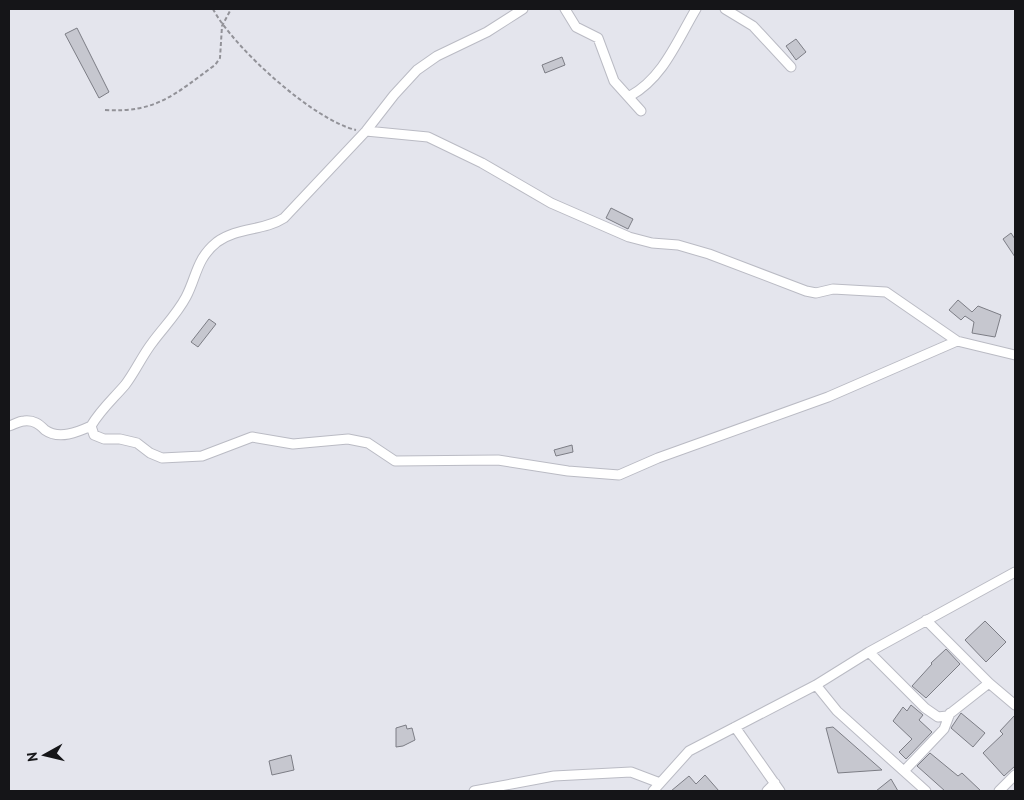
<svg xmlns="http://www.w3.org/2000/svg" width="1024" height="800" font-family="'PT Sans',sans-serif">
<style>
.building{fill:#c6c7cf;stroke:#7c7d85}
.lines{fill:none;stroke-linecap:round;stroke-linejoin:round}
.minor-casing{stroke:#babbc4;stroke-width:11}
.path{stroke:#929298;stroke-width:2;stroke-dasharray:4 2.5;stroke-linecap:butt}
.minor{stroke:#fff;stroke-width:9}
</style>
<rect width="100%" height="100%" fill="#e4e5ed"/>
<!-- building -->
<path class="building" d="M77 28 109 92 99 98 65 34Z
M796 39 806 52 796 60 786 46Z
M562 57 565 65 545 73 542 65Z
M611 208 633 219 628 229 606 218Z
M1011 233 1015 239V257L1003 239Z
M958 300 972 312 978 306 1001 315 995 337 972 333 974 322 965 316 961 320 949 310Z
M209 319 216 324 198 347 191 342Z
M572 445 573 452 556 456 554 450Z
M985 621 1006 642 986 662 965 640Z
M946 649 960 664 926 698 912 686 932 664 931 663Z
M911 705 923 715 919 720 932 732 906 759 899 752 912 739 893 721 903 707 907 711Z
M961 713 985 733 973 747 951 728Z
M1015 715V766L1004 776 983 753 1003 734 1000 731Z
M406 725 407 729 412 728 415 740 403 746 396 747V728Z
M833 727 882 770 838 773 826 728Z
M930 753 958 776 962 773 981 791H945L917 766Z
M291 755 294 770 272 775 269 761Z
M705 775 719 791H671L689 776 696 784Z
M891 779 898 791H876Z"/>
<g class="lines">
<defs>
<path id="minor" d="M523 9 487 32 437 56 417 70 394 95 366 131 284 218C264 231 237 227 217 242 196 259 197 276 186 297 177 314 163 328 152 343 142 356 135 372 125 385 113 399 101 409 91 426L94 435 104 439H120L137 443 150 453 162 458 202 456 252 437 293 444 348 439 368 443 395 461 498 460 568 471 619 475 658 458 828 397 957 341
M565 9 576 27 598 38 614 81 641 111
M725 9 753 26 791 67
M630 96C663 78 677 41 696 9
M366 131 428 137 482 163 551 203 629 237 652 243 678 245 709 254 806 291 816 293 833 289 886 292 957 341 1015 355
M9 426C13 425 19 421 24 421 34 420 39 424 45 430 59 440 78 432 91 426
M926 620 989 683 1015 705
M869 652 925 708 938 717 947 716 989 683
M816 685 837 711 926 791
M735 727 780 791
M904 771 944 729 950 713
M474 791 554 776 631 772 660 783
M653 791 689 751 816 685 869 652 1015 572
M767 791 775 783
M999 791 1015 775"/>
</defs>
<!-- minor casing -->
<use href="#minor" class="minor-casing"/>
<!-- path -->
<path class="path" d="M213 9C233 47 313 120 356 130
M105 110C157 113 175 94 215 65L220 58 222 26 231 9"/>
<!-- minor -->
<use href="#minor" class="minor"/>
</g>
<!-- border -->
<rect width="1024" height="800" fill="none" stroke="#151518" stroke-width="20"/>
<!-- north arrow -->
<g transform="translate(45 755) rotate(262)" stroke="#e4e5ed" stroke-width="4" paint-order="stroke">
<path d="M0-4L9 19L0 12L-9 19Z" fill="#151518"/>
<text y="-8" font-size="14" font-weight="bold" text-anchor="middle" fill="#151518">N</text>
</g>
</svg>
